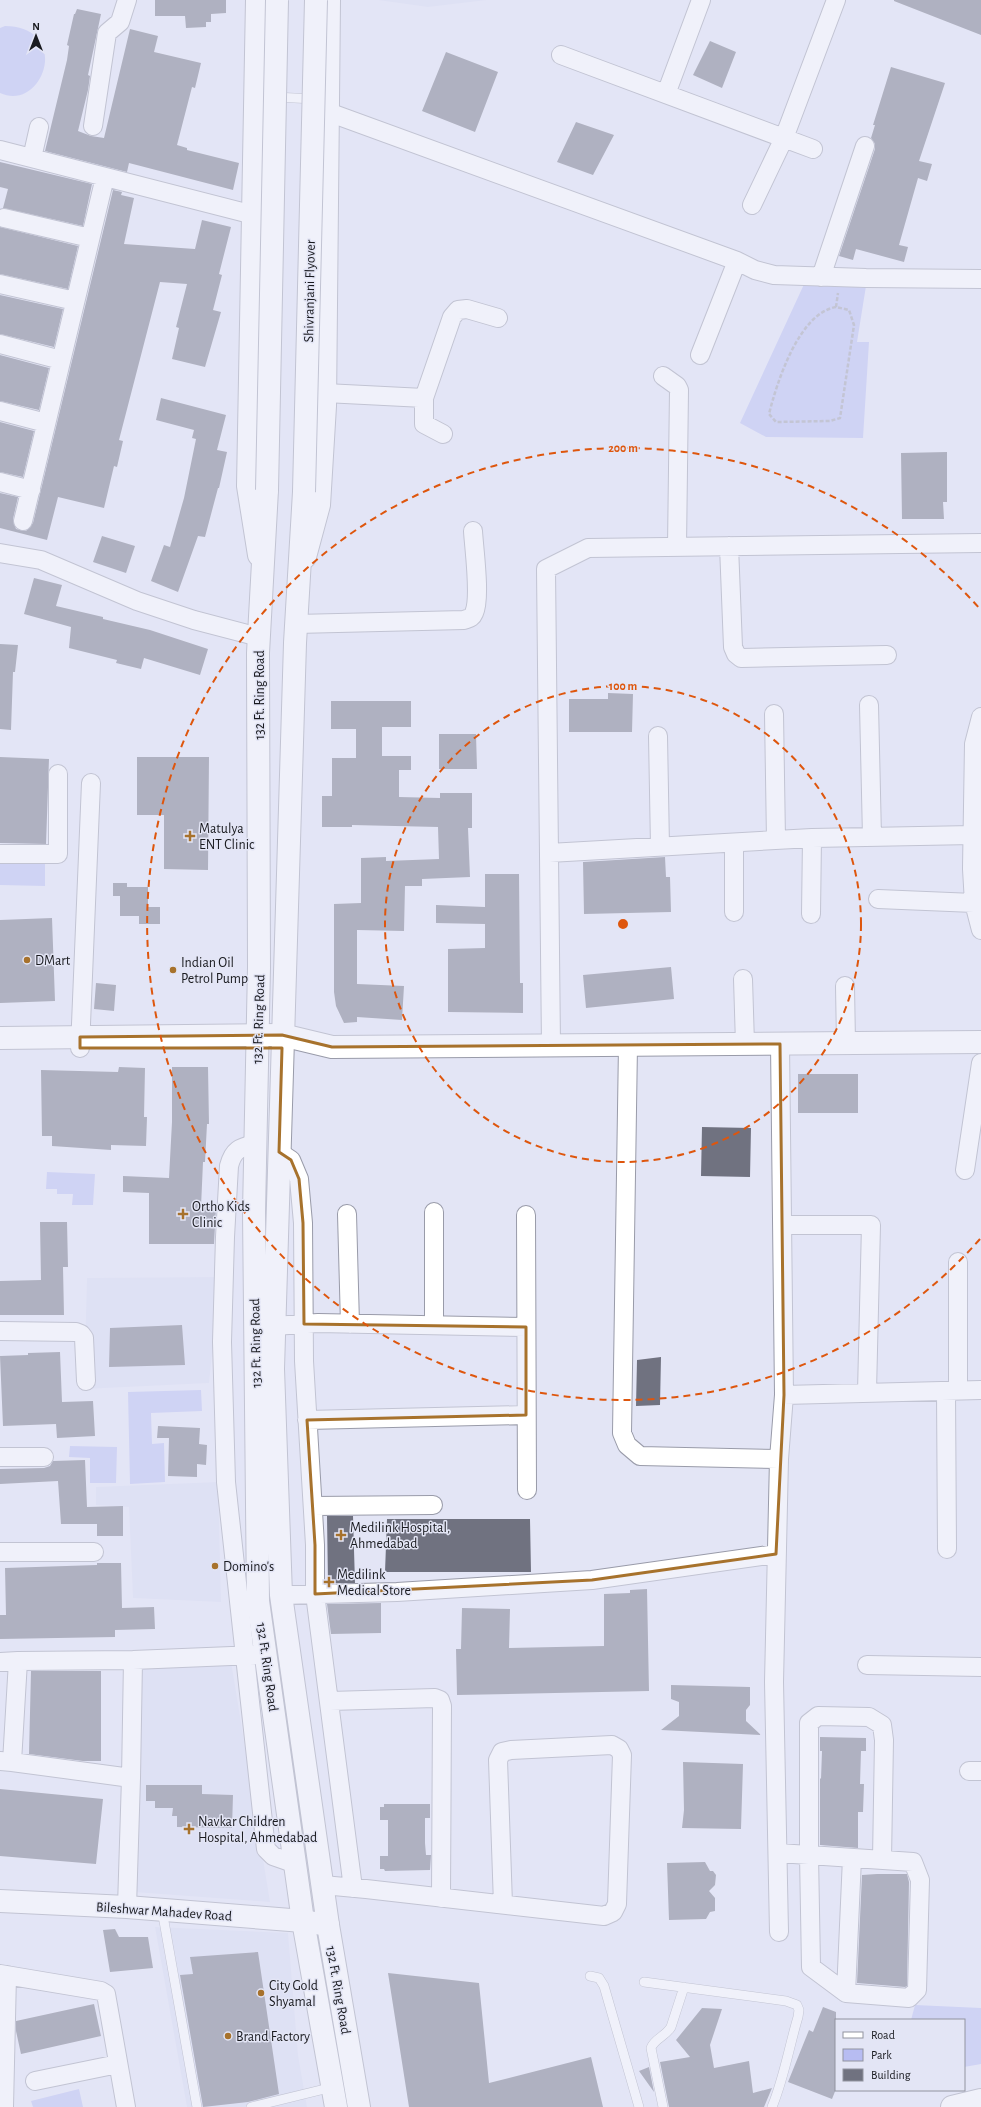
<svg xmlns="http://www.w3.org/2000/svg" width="981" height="2107" font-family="'Alegreya Sans',sans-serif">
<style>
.built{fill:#d8dbf2}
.green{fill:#b7bcf2}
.building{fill:#707280}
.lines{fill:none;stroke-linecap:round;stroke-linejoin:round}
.service-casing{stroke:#999ba9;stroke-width:10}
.minor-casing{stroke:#999ba9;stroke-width:20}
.tertiary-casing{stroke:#999ba9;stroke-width:24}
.secondary-casing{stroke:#999ba9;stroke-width:24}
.primary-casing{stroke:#999ba9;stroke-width:24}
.path{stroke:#9c9daa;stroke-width:2.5;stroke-dasharray:4 2;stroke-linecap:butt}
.service{stroke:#fff;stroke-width:9}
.minor{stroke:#fff;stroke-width:18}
.tertiary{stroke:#fff;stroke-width:22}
.secondary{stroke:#fff;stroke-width:22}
.primary{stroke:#fff;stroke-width:22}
.primary-bridge-casing{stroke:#999ba9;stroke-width:24;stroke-linecap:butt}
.primary-bridge{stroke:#fff;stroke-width:22}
.marked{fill:none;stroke:#a7722c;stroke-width:3;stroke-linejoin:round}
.ring{fill:none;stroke:#de560d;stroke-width:2;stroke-dasharray:7 5}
.poi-dot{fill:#a7722c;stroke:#e3e5f5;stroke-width:1.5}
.labels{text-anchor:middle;stroke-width:3;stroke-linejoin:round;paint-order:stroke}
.street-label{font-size:14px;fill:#191a1f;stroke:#e3e5f5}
.poi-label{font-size:14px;fill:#191a1f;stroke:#e3e5f5;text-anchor:start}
.centre{fill:#de560d;stroke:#e3e5f5;stroke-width:2}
.ring-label{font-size:12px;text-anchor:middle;font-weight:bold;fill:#de560d;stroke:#e3e5f5;stroke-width:3;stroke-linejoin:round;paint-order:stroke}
</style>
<rect width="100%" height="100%" fill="#e3e5f5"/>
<!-- built -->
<path class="built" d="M378 0H487L428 7Z
M220 1277 209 1383 84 1389 87 1278Z
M218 1482 221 1602 133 1598 129 1507 96 1505V1487Z
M140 1656 231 1661 270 1902 134 1892Z
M155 1927 288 1933 298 2055 307 2107H187Z"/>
<!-- green -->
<path class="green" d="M5 26C73 27 43 113 0 93V28Z
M806 280 866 286 857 342H869L863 438 766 437 740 423Z
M0 858 45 859V886L0 885Z
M47 1172 95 1174 93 1205H72L73 1194H57V1189H46Z
M201 1390 202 1411 151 1413 152 1444 164 1443 165 1482 130 1484 128 1392Z
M70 1446 117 1447 116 1483H90V1458L69 1457Z
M915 2005 981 2008V2064L964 2067V2020H911Z
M79 2089 83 2107H33L31 2101Z"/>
<!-- building -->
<path class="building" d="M155 0H226V13L211 14V22H206V27L186 28 185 16H155Z
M894 0H981V35L894 1Z
M77 9 101 14 88 75 90 76 88 90 78 131 91 136 104 138 130 29 158 36 154 52 201 63 195 88 192 87 177 145 187 148V150L239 163 233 190 129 163 127 172 45 151 67 60 69 46 67 45 74 14H75Z
M710 41 736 52 722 88 693 75Z
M446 52 498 72 475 132 422 111Z
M891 67 945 83 919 161 932 164 927 181 918 178 899 245 908 247 904 262 856 249 853 260 839 256 875 149V144L871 138 875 125H873Z
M576 122 614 135 593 175 557 162Z
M0 162 92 184 83 226 3 208 8 189 0 187Z
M113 190 122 192 121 195 134 198 124 244 195 249 202 220 231 227 219 274 222 275 213 310 221 312 205 367 172 359 179 328 176 327 187 284 160 282 119 440 123 441 117 467 114 466 104 508 58 497 47 540 0 528V493L18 497 13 519 16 529 26 531 33 523Z
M0 227 78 246 68 289 0 274Z
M0 295 63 309 54 347 0 334Z
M0 355 49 368 39 410 0 401Z
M161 398 226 415 217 450 227 452 219 488H218L205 537 198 536 178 592 151 581 164 545 170 547 184 498 196 439 192 438 194 430 156 420Z
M0 422 34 431 23 477 0 472Z
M947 452V502H943L944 519H902L901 453Z
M102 536 135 546 126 573 93 562Z
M34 578 62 585 56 606 103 617V619L150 630 208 649 200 675 144 658 141 669 116 663 117 660 69 648 71 627 24 614Z
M0 644 18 645 15 672H13L11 730 0 729Z
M608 693 633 694 632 732H569V699H608Z
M331 701H411V727H382V756H411V770H399V797L440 798V793H472V828H468L470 877 422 879V886H405L404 931 357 930V984L404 986 402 1020 357 1017V1022L344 1023 336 1006 334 992V904L361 903V858L386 857V861L439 859 438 827 352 825V827H322V796H332V758H356V729H331Z
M439 734H476L477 769H439Z
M0 757 49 759 46 844 0 843Z
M137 757H209L208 870 164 869V815H137Z
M665 857 666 877H670L671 912 584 914 583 862Z
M485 874H519L520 983H523V1013L448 1012V949L485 948V924L436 923V905L485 907Z
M113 883H127V887H148V907H160V924H139V916H120V896H113Z
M52 918 55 1001 0 1003V920Z
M671 967 674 999 586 1008 583 975Z
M96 983 116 985 114 1011 94 1009Z
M119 1067 145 1068 144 1117H147L146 1146 111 1145V1150L52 1146V1136H42L41 1070 118 1072Z
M172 1067H208L209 1124H207L205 1162H203L201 1207H216L214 1244H149V1193L123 1192V1176L169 1178 172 1122Z
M798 1074H858V1113H798Z
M702 1127 751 1128 750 1177 701 1176Z
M40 1222H67L68 1267H63L64 1315H0V1281L41 1280Z
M182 1325 185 1365 109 1367 110 1328Z
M60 1352 62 1402 93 1401 95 1436 57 1438 56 1424 3 1426 0 1356 28 1355V1353Z
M661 1357 660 1405 636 1406 637 1360Z
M158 1426 200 1428 199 1444 207 1445 206 1465 197 1464V1477L168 1476 169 1438H157Z
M85 1460 87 1507 123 1506V1536H97V1524H61L58 1481 0 1484V1469L44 1468 50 1466 53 1461Z
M327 1516H353L355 1583H328Z
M387 1519H530L531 1572H385Z
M97 1563H121L122 1608 154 1607 155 1629 115 1630V1637L0 1639V1615H6L5 1568 97 1565Z
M647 1589 649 1691 457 1695 456 1649H461L462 1608 510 1609 509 1648 604 1646V1594L630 1593V1590Z
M381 1603V1633L331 1634 327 1604Z
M31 1671H101V1761H83L29 1754Z
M671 1685 750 1687V1705L746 1710V1721L761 1735 661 1730 679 1716V1702L671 1699Z
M820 1737 866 1738V1751H861L860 1784H864L863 1812H858V1848L820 1845V1778L821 1779 822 1751H820Z
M683 1762 743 1764 741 1829 682 1828 684 1810Z
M146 1785H202V1794L233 1795 232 1828 177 1827V1816H172L173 1808H155V1801H146Z
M0 1789 103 1799 96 1864 0 1856Z
M384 1804H430V1818H425V1843L426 1855H431L430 1870 385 1871 384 1869H380V1856H388V1820H380V1807H384Z
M705 1862 710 1871H713L716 1875 715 1885 709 1891 715 1898V1911L710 1912 706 1919 669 1920 667 1863Z
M877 1874H907L909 1882 907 1986 905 1987 857 1983 862 1875Z
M115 1929 119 1937H148L153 1968 110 1972 103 1930Z
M258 1952 279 2094 248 2102 203 2107 180 1975 193 1974 190 1957Z
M388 1973 479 1983 489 2083 591 2057 603 2107H409Z
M94 2004 101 2036 21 2054 16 2031V2021Z
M823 2007 836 2012V2089L832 2099 788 2082 809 2030 813 2032Z
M702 2008 722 2009 710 2045 714 2068 749 2061 753 2093 772 2088 764 2107H669L660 2062 690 2057 676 2040Z
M649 2067 654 2092 639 2071Z"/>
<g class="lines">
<defs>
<path id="service" d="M275 97 314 99
M162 1910 197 2107
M590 1976 599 1978 604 1986 639 2107
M644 1982 786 2001 797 2005 799 2010 798 2017C789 2047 784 2078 772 2107
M251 2107 333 2087
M663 2107 651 2048C654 2039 666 2036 671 2027L684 1987"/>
<path id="minor" d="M561 55 813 149
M666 94 701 0
M328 112 737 261 755 270 774 275 866 278 981 279
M93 126 107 33 120 22 127 0
M0 150 254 215
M32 158 39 127
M752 205 784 138 836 0
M4 218 90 238
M821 277 865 146
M0 284 75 301
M0 344 61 360
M700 355 737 261
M663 376 677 386 679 390 677 547
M325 393 424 398 452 317 458 310 467 309 498 318
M424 398V424L443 434
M0 411 46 423
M0 482 31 490
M23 521 105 177
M729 546 733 647 736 654 741 658 887 655
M0 553 41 560 137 601 194 620 259 637
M296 624 464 620C469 618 472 618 474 613 481 598 474 549 473 531
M869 705 872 837
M774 714 776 840
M981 717 974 744 972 869 974 903 981 930
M658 736 660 847
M734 843V912
M549 853 812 838 973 835
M0 854H58V774
M878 899 974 903
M811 914 812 838
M743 979 745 1044
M845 986 846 1043
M780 1044 784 1395
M628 1045 622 1433 627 1445 640 1456 779 1459
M551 1046 546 569 588 548 981 543
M80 1048 91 783
M255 1144C240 1147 233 1150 229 1166L225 1237 222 1342 226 1482 266 1849 273 1856 296 1864
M279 1152 291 1160 299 1179 303 1223 304 1361 315 1545V1594L353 1888
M965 1170 981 1063
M434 1212V1325
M347 1214 350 1324
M526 1215 527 1490
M782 1225H871L867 1392
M958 1262V1391
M274 1326 318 1323 526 1327
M0 1331 76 1332 81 1334 84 1338 86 1381
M946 1391 947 1549
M307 1420 526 1415
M0 1457H44
M313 1506 433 1505
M0 1552H94
M281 1595 397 1592 592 1580 776 1554
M18 1661 133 1660 257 1655
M0 1662 18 1661 12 1762 0 1761
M867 1665 981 1667
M330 1701 435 1698 440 1700 442 1706 441 1898
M12 1762 131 1778 133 1660
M969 1771H981
M778 1853 809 1855 811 1967 846 1993 909 1998 917 1990 920 1880 913 1862 809 1855V1723L818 1716 869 1717 882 1725 884 1740 882 1860
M323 1885 366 1889 604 1916 613 1912 617 1904 622 1755 619 1749 612 1745 511 1750 502 1752 498 1760 503 1904
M127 1907 131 1778
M779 1932 774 1682 779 1459 784 1395 981 1390
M0 1974 101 1991 106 1994 126 2107
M846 1993 852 1858
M35 2081 118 2064
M4 2107 7 1975"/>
<path id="tertiary" d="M0 1038 282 1035 332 1047 981 1042
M0 1901 127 1907 303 1921 328 1925"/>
<path id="secondary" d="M257 0 248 486 259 555
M305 557 319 505 325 406 329 0"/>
<path id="primary" d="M267 490 258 653 259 967 254 1212 258 1601 303 1921 336 2107
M304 492 295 643 273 1369 281 1595 328 1925 359 2107
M952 2107 981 2100"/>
</defs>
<!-- service casing -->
<use href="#service" class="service-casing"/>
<!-- minor casing -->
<use href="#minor" class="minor-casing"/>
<!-- tertiary casing -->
<use href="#tertiary" class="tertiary-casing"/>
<!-- secondary casing -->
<use href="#secondary" class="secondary-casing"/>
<!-- primary casing -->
<use href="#primary" class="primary-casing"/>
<!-- path -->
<path class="path" d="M836 307C799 313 777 382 769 414L776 422 830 421 840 418 854 325 849 310 836 307 838 293"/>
<!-- service -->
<use href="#service" class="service"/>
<!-- minor -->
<use href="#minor" class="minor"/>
<!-- tertiary -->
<use href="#tertiary" class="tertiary"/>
<!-- secondary -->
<use href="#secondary" class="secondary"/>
<!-- primary -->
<use href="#primary" class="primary"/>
<defs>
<path id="primary-bridge" d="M267 490 277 0
M304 492 316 0"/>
</defs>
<!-- primary-bridge casing -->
<use href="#primary-bridge" class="primary-bridge-casing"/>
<!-- primary-bridge -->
<use href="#primary-bridge" class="primary-bridge"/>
</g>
<!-- marked area -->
<path d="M0 0H981V2107H0ZM282 1035 332 1047 780 1044 784 1395 776 1554 592 1580 315 1594V1545L307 1420 526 1415V1327L304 1324 303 1223 299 1179 291 1160 279 1152 282 1048H80V1037Z" fill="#e3e5f5" fill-opacity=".55" fill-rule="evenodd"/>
<path class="marked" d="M282 1035 332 1047 780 1044 784 1395 776 1554 592 1580 315 1594V1545L307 1420 526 1415V1327L304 1324 303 1223 299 1179 291 1160 279 1152 282 1048H80V1037Z"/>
<!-- distance rings -->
<g class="ring">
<circle cx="623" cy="924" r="238"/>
<path d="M980 1239A476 476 0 1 1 980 609"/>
</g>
<!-- markers -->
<g class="poi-dot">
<path d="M188 830h4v4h4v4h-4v4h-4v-4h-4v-4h4z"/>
<circle cx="27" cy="960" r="4"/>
<circle cx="173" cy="970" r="4"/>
<path d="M181 1208h4v4h4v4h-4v4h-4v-4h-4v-4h4z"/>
<path d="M339 1529h4v4h4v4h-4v4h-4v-4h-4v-4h4z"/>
<circle cx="215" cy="1566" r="4"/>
<path d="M327 1576h4v4h4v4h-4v4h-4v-4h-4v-4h4z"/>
<path d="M187 1823h4v4h4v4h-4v4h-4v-4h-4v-4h4z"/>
<circle cx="261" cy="1993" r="4"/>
<circle cx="228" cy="2036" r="4"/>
</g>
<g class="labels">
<!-- street labels -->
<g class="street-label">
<text transform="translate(309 291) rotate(-89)" y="5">Shivranjani Flyover</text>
<text transform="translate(259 695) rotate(-90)" y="5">132 Ft. Ring Road</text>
<text transform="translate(258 1019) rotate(-88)" y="5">132 Ft. Ring Road</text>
<text transform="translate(255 1343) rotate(-91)" y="5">132 Ft. Ring Road</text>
<text transform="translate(268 1667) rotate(82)" y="5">132 Ft. Ring Road</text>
<text transform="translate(164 1911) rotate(4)" y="5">Bileshwar Mahadev Road</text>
<text transform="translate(339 1990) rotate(80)" y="5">132 Ft. Ring Road</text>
</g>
<!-- poi labels -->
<g class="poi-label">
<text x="199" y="833">Matulya<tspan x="199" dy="16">ENT Clinic</tspan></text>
<text x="35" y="965">DMart</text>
<text x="181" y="967">Indian Oil<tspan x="181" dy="16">Petrol Pump</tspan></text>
<text x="192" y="1211">Ortho Kids<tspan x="192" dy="16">Clinic</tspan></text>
<text x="350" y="1532">Medilink Hospital,<tspan x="350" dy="16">Ahmedabad</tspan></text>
<text x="223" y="1571">Domino's</text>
<text x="337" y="1579">Medilink<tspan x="337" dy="16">Medical Store</tspan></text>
<text x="198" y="1826">Navkar Children<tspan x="198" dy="16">Hospital, Ahmedabad</tspan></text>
<text x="269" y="1990">City Gold<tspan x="269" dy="16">Shyamal</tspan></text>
<text x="236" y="2041">Brand Factory</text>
</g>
</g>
<circle cx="623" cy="924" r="6" class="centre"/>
<g class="ring-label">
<text x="623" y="452">200 m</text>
<text x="623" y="690">100 m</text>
</g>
<!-- legend -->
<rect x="835" y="2019" width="130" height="72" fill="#e3e5f5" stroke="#92949f"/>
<rect x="843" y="2032" width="20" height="6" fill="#ffffff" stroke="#92949f"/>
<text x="871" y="2039" font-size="12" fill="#191a1f">Road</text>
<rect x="843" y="2049" width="20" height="12" fill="#b7bcf2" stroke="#92949f"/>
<text x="871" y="2059" font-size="12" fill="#191a1f">Park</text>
<rect x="843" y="2069" width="20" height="12" fill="#707280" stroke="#92949f"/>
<text x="871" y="2079" font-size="12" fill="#191a1f">Building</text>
<!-- north arrow -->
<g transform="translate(36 36)" stroke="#e3e5f5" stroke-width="3" paint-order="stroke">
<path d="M0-3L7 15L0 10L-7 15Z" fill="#191a1f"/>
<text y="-6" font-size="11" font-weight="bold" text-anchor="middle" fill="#191a1f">N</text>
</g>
</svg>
